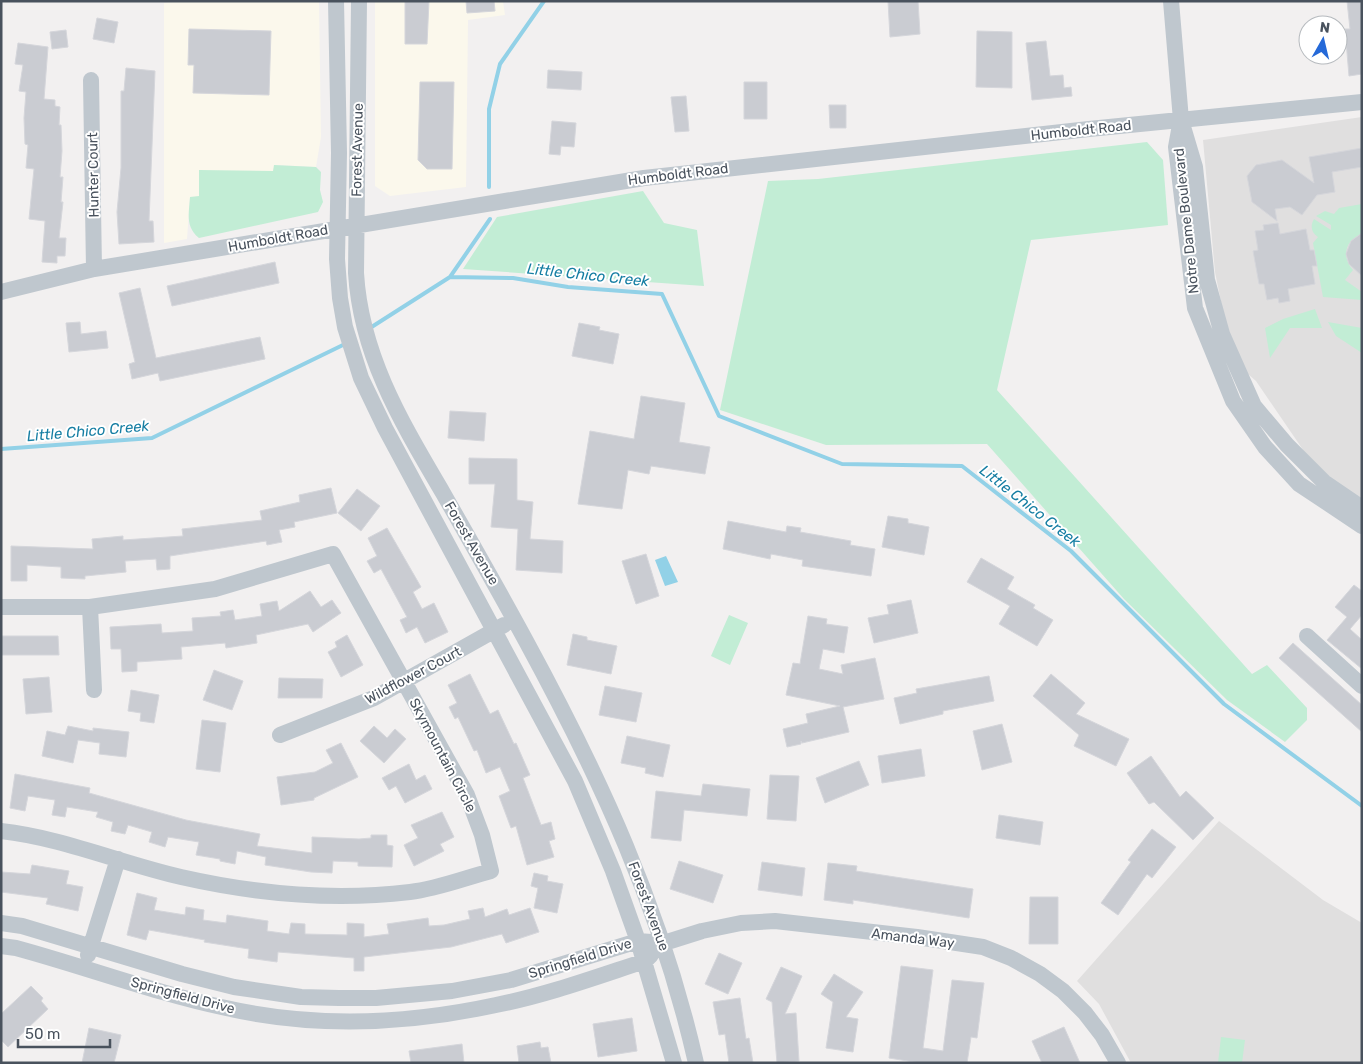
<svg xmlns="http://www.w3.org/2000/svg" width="1363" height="1064" font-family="Rubik,sans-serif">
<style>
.commercial{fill:#fbf8ec}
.education{fill:#e0dfdf}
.green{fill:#c2edd5}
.water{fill:#92d1e7}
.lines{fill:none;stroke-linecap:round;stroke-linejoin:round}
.stream{stroke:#92d1e7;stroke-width:4}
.building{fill:#caccd2;stroke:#d5d6db}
.minor{stroke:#bfc7ce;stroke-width:16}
.labels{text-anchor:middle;stroke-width:4;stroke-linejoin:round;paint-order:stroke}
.street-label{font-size:14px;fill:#49525d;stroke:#fff}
.water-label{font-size:15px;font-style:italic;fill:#167ea3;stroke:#fff}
</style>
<rect width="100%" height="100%" fill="#f2f0f0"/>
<!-- commercial -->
<path class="commercial" d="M182 1H319L321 137 316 167 274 165V171L199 197H190L187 239 164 243V3Z
M375 1H503L505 15 468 20 466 187 390 196 375 186Z"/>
<!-- education -->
<path class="education" d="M1362 117V500L1331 480 1310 460 1256 381 1233 361 1215 272 1203 140Z
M1219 821 1323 900 1362 923V1063H1131L1099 1004 1077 981Z"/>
<!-- green -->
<path class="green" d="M1147 142 1163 160 1168 225 1031 240 997 390 1252 674 1267 665 1307 708V720L1285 742 1227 700 1124 599 987 444 826 445 720 410 768 181 818 179Z
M274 165 316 167 321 172 320 190 323 202 318 212 199 238C185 227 189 213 190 197L199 196V170L273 171Z
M643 191 664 223 697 230 704 286 463 269 497 217Z
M1362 204V234C1345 240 1341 257 1353 270L1345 280 1362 292V300L1323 297 1313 243 1318 237C1311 232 1310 226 1314 219L1331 230V225L1316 216 1325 211 1334 214 1339 208Z
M1315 309 1322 328H1290L1270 358 1265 328 1283 319Z
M1328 322 1362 328V353L1336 336Z
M729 615 748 623 730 665 711 656Z
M1221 1037 1245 1040 1242 1063H1218Z"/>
<!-- water -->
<path class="water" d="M666 556 678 582 665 586 655 560Z"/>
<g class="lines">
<!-- stream -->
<path class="stream" d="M489 187V109L500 64 544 1
M450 277 490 219
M370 328 450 277 513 278 568 287 662 294 719 416 842 464 962 466 1071 551 1224 704 1362 806
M1 449 152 438 345 344"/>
</g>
<!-- building -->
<path class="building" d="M405 1H429L427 44H405Z
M466 1H494L495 11 467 13Z
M888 1H918L920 34 890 37Z
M1347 1H1362V74L1349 76 1345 29H1350Z
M97 18 118 22 114 43 93 39Z
M189 29 271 31 269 95 193 93 194 65H188Z
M66 30 68 47 52 49 50 32Z
M977 31 1012 32V88L976 87Z
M1046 41 1050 76 1063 75 1064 88 1071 87 1072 96 1032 100 1026 43Z
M18 43 48 47 44 99 55 100V106L60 107 59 125H61L62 151 60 177H63L61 202H63L59 238H66L65 256H57V263L42 262 45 221 29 219 34 169 26 168 28 145 25 144 24 118 26 92 19 91 23 65 15 64Z
M126 68 155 71 149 221H153L154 242 119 244 117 212 121 168V91H124Z
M548 70 582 72 581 90 547 88Z
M420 82H454L452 169H427L418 160Z
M744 82H767V119H744Z
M686 96 689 131 675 132 671 97Z
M829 105H846V128H830Z
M552 121 576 123 574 147 561 146 560 155 549 154Z
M1362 148V167L1332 172 1335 192 1317 195 1302 215 1290 207 1275 209 1277 221 1252 202 1247 176 1256 165 1282 160 1314 183 1309 157Z
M1278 223 1280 234 1306 229 1310 250H1314L1317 266H1312L1315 284 1288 289 1290 301 1279 303 1278 298 1267 300 1264 284H1259L1253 251 1258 250 1255 231 1264 230 1263 225Z
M1362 233V276L1349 264 1346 254 1351 241Z
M275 262 279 283 172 306 167 286Z
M140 288 156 358 260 337 265 359 160 381 158 373 132 379 129 364 135 362 119 293Z
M80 322 81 334 106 331 108 348 69 352 66 323Z
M579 323 600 327 599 330 619 334 613 364 572 356Z
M641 396 685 403 679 442 710 447 705 474 651 466 649 474 628 470 622 509 578 504 590 431 634 439Z
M450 411 486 413 484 441 448 438Z
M469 458 517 459V500L533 502 530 539 563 541 562 573 516 570 518 529 491 527 495 484H469Z
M331 488 337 513 294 522 295 527 279 530 282 542 267 545 266 541 170 556V569L157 570 156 559 125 561 126 572 85 576V579L61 578V567L27 565V581H11V546L93 549 92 539 123 536V540L183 536 182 529 262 520 260 511 300 502 299 495Z
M357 489 380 506 361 531 338 513Z
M888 516 908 519V523L929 527 924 555 882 547Z
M728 521 786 532 787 526 801 528 800 532 851 541 850 545 875 549 871 576 802 566 803 560 771 554 770 559 723 549Z
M387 528 421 587 413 592 422 609 434 603 448 632 425 643 417 627 406 633 400 620 407 617 381 569 374 573 367 561 377 556 368 538Z
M646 554 659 596 636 604 622 561Z
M981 558 1014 577 1007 589 1035 605 1033 608 1053 620 1037 646 999 624 1010 606 967 582Z
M1354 585 1362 591V615L1350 629 1362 640V669L1327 640 1347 617 1335 607Z
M310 591 321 607 332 600 341 613 313 632 308 624 256 635 257 643 226 648 225 643 181 647 182 659 137 662V671L122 672 121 649H111L110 627 161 624 162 633 193 631 192 618 221 616 220 612 233 610 235 620 262 616 260 604 277 601 279 611Z
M911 600 918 633 874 643 868 618 889 614 887 605Z
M808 616 827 619 826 624 848 627 844 653 823 649 819 669 843 674 841 665 875 658 884 699 843 707 849 732 802 743 801 741V744L787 747 783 729 808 723 806 714 840 706 786 695 793 663 800 664Z
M573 634 587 637V640L617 646 611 674 567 665Z
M347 635 363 665 341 677 328 652 337 647 335 642Z
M1 636H58L59 655H1Z
M1293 643 1362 705V732L1279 658Z
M214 670 243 681 232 710 203 700Z
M470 674 490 714 498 710 514 744 516 743 530 775 523 778 541 825 551 822 555 839 549 841 554 857 527 865 516 826 511 828 499 796 510 791 500 767 486 773 477 750 474 751 458 717 455 719 449 707 457 703 448 685Z
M1051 674 1085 703 1076 714 1129 739 1116 766 1074 746 1079 735 1033 696Z
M989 676 994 701 943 711V714L900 724 894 698 917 693 916 689Z
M49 677 52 712 26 714 23 679Z
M279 678 323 679 322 698H278Z
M605 686 642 693 636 722 599 715Z
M131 690 159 695 154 723 140 721 141 713 128 711Z
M202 720 226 723 220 772 196 769Z
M1002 724 1012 762 982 770 973 731Z
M68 726 93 731V728L129 732 126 757 99 754 100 743 78 740 73 763 42 756 47 731 65 735Z
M374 726 387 738 395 729 406 739 384 763 360 741Z
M627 736 670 745 663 777 645 773 646 768 621 763Z
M341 743 358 777 314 798V800L281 805 277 777 315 772 333 763 326 750Z
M921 749 925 776 882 783 878 756Z
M1151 756 1180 797 1186 791 1214 818 1193 840 1154 802 1149 804 1127 773Z
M859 761 869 785 825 803 816 778Z
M409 764 416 780 425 775 432 789 405 803 396 786 389 790 382 778Z
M15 774 90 788 89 793 186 820 260 834 257 846 312 853V837L359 839 371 838V835H387V845L393 846 392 867 358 866V862L333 861 332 873 311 872 265 865 266 857 237 851 235 864 220 861V859L196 855 199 842 168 837 165 847 149 842 152 832 128 825 125 834 111 831 113 822 96 817 98 812 67 807 65 817 52 815 55 800 28 796 25 811 10 808Z
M770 775 799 776 796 821 767 819Z
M703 784 750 789 747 816 684 810 681 841 651 838 656 791 701 796Z
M442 812 454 837 440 844 444 851 414 866 404 845 418 838 411 825Z
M999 815 1043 822 1040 845 996 838Z
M1152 829 1176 847 1152 878 1147 874 1118 915 1101 903 1131 862 1128 860Z
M679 861 723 875 713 903 670 889Z
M762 862 805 868 802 896 758 890Z
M828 863 857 866 856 871 973 889 969 918 853 900V904L824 900Z
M32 865 69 871 66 884 83 887 78 911 46 904 48 898 1 892V872L30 874Z
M534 873 548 876 547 881 563 884 557 913 534 908 538 888 531 886Z
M137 893 157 898 154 910 185 915 186 907 204 910 203 920 226 923 227 915 268 921 267 931 289 934 291 923 305 924V934L347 935V923L364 924V937L389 934 387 924 428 918 429 926 444 925 470 919 468 911 483 908 485 917 507 909 509 915 530 908 539 932 506 943 502 934 451 947 364 957V971H354V958L278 952 277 962 248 958 249 949 204 942 205 940 149 930 146 940 127 935Z
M1030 897H1058V944H1029Z
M719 953 742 963 728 994 705 984Z
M901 966 933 970 923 1048 943 1051 952 980 984 983 977 1038 971 1037 967 1063H920L889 1058Z
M781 967 802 976 785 1014 796 1013 799 1061 777 1063 772 1002 766 999Z
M834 974 863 992 846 1017 858 1019 853 1052 826 1048 833 1002 821 994Z
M31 986 43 998 41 1001 48 1009 8 1047 1 1040V1014Z
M740 998 746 1039 749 1038 753 1063H729L725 1034 719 1035 713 1002Z
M632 1018 637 1051 598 1057 593 1024Z
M1064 1027 1080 1063H1042L1032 1041Z
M89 1028 121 1035 114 1063H82Z
M540 1042 541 1048 548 1047 551 1063H519L517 1046Z
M462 1044 464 1063H411L409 1051Z"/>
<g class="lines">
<!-- minor -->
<path class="minor" d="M336 1 339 153 337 259 340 298 345 327 361 378 385 428 575 781 613 871 638 941 674 1063
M359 1 356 273C361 356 402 423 443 493 471 542 499 591 526 641 601 779 661 909 696 1063
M1171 1 1181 120 1195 167 1207 280 1222 334 1254 406 1287 445 1324 482 1362 508
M91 80 94 269
M1180 125 1176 147 1195 308 1233 401 1265 447 1299 484 1362 526
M1 292 94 269 644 178 1089 129 1362 102
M1 607H90L215 589 333 554 467 795 482 835 491 871C465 878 437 889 410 892 333 901 256 894 181 877 120 863 63 838 1 831
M90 607 94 690
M1307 636 1362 686
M280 735 374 698 504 625
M1 923 22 926 182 974 234 987 301 997 339 998H376L452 991 511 980 638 941 664 943 702 931 741 923 775 921 917 937 983 947 1011 958 1040 974 1063 991 1085 1013 1102 1035 1118 1063
M1 946 16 948C86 967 155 993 226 1008 315 1028 408 1024 496 1005 547 995 596 977 645 961L651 955
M88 955 118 859"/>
</g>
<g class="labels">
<!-- street labels -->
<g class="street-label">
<text transform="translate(1081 130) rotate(-6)" y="5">Humboldt Road</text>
<text transform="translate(357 150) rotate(-89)" y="5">Forest Avenue</text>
<text transform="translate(678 174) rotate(-7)" y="5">Humboldt Road</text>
<text transform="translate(93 175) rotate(-91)" y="5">Hunter Court</text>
<text transform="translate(1186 221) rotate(-96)" y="5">Notre Dame Boulevard</text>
<text transform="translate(278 238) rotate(-10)" y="5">Humboldt Road</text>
<text transform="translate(472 543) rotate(60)" y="5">Forest Avenue</text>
<text transform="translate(413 675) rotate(-28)" y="5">Wildflower Court</text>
<text transform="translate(443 755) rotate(62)" y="5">Skymountain Circle</text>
<text transform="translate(649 906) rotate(70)" y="5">Forest Avenue</text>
<text transform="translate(913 938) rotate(7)" y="5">Amanda Way</text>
<text transform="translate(580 958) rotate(-17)" y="5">Springfield Drive</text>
<text transform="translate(183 995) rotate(15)" y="5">Springfield Drive</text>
</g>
<!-- water labels -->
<g class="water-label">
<text transform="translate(588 275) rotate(6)" y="5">Little Chico Creek</text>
<text transform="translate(88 431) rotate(-5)" y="5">Little Chico Creek</text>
<text transform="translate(1030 506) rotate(38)" y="5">Little Chico Creek</text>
</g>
</g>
<!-- border -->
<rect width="1363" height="1064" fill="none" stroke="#49525d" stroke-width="5"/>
<!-- north arrow -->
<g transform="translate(1323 40) rotate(8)"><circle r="24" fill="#ffffff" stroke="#b6babe"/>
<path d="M0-4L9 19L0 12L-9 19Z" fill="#2569d8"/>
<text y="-8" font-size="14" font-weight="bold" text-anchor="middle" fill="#49525d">N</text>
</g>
<!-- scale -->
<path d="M18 1039v8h92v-8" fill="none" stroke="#49525d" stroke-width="2.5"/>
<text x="25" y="1039" font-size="15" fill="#49525d" stroke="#ffffff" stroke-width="4" paint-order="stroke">50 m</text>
</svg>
